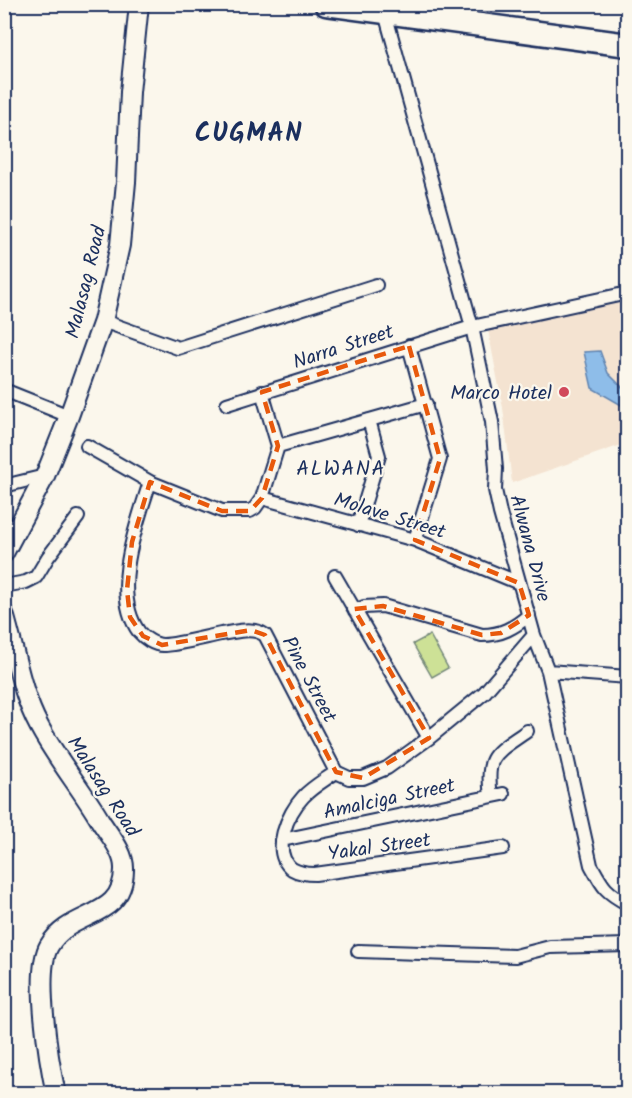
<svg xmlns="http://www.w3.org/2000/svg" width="632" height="1098" font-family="Kalam,sans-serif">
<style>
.built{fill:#f4e3d1}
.green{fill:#cde196;stroke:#74887a;stroke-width:1.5}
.water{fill:#8ebde9;stroke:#6084b1;stroke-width:1.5}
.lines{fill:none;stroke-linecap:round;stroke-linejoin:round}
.street-casing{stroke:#1b2f5e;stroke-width:16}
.secondary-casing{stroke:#1b2f5e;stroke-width:22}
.highway-casing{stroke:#1b2f5e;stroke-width:27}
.street{stroke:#fbf7ec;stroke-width:12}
.secondary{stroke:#fbf7ec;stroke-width:18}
.highway{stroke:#fbf7ec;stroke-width:22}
.marked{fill:none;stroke:#e8590c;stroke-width:4.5;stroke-dasharray:12 8;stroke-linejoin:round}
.poi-dot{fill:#d1495b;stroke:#fbf7ec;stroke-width:2}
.labels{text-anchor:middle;stroke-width:4.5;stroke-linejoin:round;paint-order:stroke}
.street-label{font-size:20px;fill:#1b2f5e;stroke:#fbf7ec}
.poi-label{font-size:20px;fill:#1b2f5e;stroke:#fbf7ec;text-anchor:end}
.neighbourhood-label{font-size:21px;letter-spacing:1.5px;fill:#1b2f5e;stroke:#fbf7ec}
.district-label{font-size:26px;font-weight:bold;letter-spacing:1.5px;fill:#1b2f5e;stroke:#fbf7ec}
</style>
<rect width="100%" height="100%" fill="#fbf7ec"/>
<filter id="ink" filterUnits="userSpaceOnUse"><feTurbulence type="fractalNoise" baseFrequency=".0167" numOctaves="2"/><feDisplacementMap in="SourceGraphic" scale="12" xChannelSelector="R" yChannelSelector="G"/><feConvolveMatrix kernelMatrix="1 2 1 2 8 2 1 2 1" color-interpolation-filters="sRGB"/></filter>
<g filter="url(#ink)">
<!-- built -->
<path class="built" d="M627 297V443L512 483 503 408 488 330Z"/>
<!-- green -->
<path class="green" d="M430 635 448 668 432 677 413 644Z"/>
<!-- water -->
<path class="water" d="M600 351 608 373 627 392V400L623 406 592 388 584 352Z"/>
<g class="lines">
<defs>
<path id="street" d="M385 13 472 327 492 422 496 469 495 490 500 513 534 635 548 671 591 865C603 887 605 892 628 904
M103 321 178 348 376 285
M409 346 440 459 415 540
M4 390 69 416
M262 392 278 446 262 498
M227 404 472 327 628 293
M87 446 150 482 222 511H250L255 508 262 498 415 540 519 583
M278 446 426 404
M150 482C137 523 110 593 139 632 144 638 154 645 163 645 176 645 206 637 221 634 236 632 252 626 265 635L336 772 349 778H363L387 768 429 738 484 693 534 635
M4 486 45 476
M358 525 379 456 369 420
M335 576 429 738
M4 586 26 582 36 577 48 557 78 517
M355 611 364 607 383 606 482 635C501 635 514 628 529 615
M548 671 628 677
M336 772C325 780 312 787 303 797 288 813 270 852 292 869 299 873 307 874 315 874L503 848
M491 796C485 754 495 754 527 731
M282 840 503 794
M358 951 515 956 550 947 628 945"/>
<path id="secondary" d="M4 553 45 476 69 416 103 321 120 245 126 182 130 92 139 4
M4 614C15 650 21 693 39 726 57 760 82 789 101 822 110 836 125 853 124 870 123 921 70 909 49 946 34 972 49 1062 56 1094"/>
<path id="highway" d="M326 4 628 45"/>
</defs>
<!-- street casing -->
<use href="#street" class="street-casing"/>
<!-- secondary casing -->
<use href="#secondary" class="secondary-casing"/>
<!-- highway casing -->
<use href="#highway" class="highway-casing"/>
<!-- street -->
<use href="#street" class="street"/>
<!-- secondary -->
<use href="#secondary" class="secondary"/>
<!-- highway -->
<use href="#highway" class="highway"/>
</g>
</g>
<!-- marked area -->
<path class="marked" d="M409 346 440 459 415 540 519 583 529 615 501 633 482 635 383 606 354 609 429 738 363 778 336 772 265 635 251 630 162 645 143 636 130 617 127 590 132 542 150 482 222 511H250L262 498 278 446 262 392Z"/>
<!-- markers -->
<circle class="poi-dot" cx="564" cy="392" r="6"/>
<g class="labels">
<!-- street labels -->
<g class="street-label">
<text transform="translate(85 282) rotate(-76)" y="7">Malasag Road</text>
<text transform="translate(343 346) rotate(-18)" y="7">Narra Street</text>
<text transform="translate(390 515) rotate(17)" y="7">Molave Street</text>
<text transform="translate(531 548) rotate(75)" y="7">Alwana Drive</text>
<text transform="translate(310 679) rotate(62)" y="7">Pine Street</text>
<text transform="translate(104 786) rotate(57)" y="7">Malasag Road</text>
<text transform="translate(389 798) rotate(-12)" y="7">Amalciga Street</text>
<text transform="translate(379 846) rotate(-8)" y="7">Yakal Street</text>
</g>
<!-- poi labels -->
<g class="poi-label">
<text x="552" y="399">Marco Hotel</text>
</g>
<!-- neighbourhood labels -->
<g class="neighbourhood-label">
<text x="341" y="475">ALWANA</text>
</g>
<!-- district labels -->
<g class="district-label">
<text x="249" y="141">CUGMAN</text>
</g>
</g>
<!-- margin -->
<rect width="632" height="1098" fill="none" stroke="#fbf7ec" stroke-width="24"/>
<rect x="12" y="12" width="608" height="1074" fill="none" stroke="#1b2f5e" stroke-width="2" filter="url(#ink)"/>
</svg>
